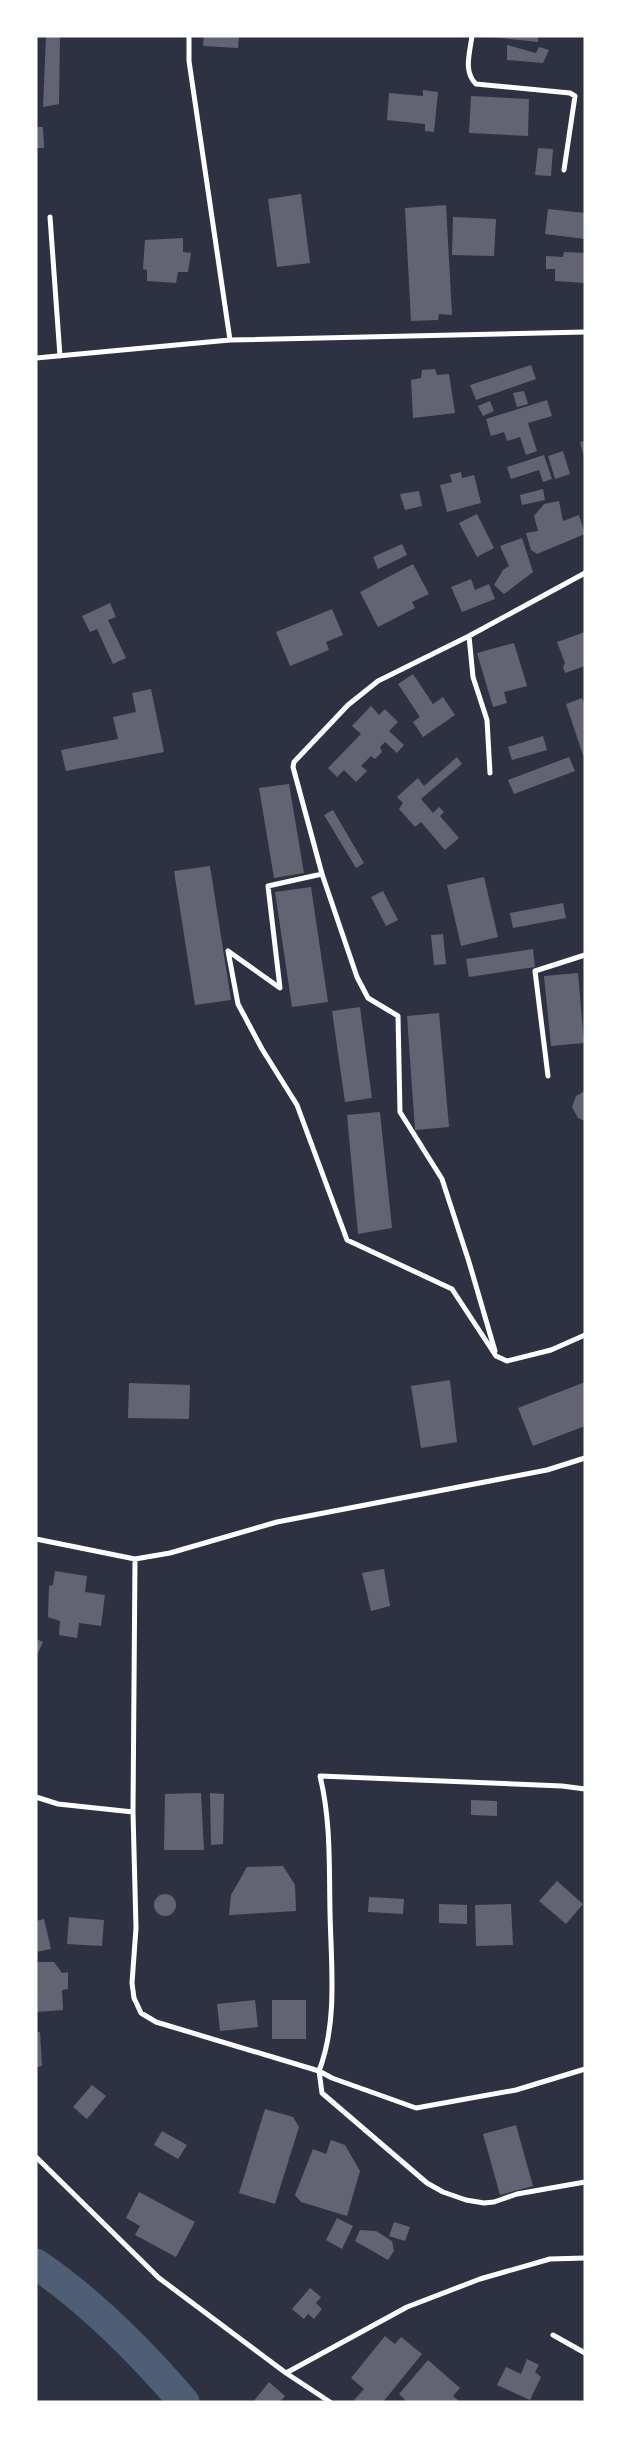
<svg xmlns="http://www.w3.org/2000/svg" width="621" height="2438" font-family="Lato,sans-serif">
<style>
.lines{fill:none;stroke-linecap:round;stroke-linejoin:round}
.river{stroke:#4f5d75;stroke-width:31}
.building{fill:#626471}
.minor{stroke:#fff;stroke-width:5}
</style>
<rect width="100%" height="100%" fill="#2d3142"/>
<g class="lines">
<!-- river -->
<path class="river" d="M36 2264C92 2302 140 2351 184 2402"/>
</g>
<!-- building -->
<path class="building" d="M46 36H60L59 104 43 107Z
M204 36H239L238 48 203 46Z
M484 36H538V42Z
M507 45 536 53 539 47 549 50 543 63 507 60Z
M423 90 438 92 434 132 425 131V124L387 120 389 93 423 96Z
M471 96 529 99 528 136 469 133Z
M36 127H43L44 148H36Z
M538 148 553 149 551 176 535 175Z
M301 194 310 263 277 267 268 199Z
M446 205 452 315 439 314 438 320 411 321 405 208Z
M548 209 585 213V239L545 234Z
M453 217 496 219 494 256 452 255Z
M183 238V252L191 253 188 272H178L176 283 147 281V270L143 269 145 240Z
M564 252 585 253V283L555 281V269H546V256L563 257Z
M531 365 536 379 476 400 470 385Z
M435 369 437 375 449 374 455 413 413 418 411 380 421 378 422 370Z
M524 391 528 404 517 407 513 393Z
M547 400 552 416 528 423 537 451 526 455 520 437 507 441 504 432 491 436 486 419Z
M490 401 494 411 483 416 478 406Z
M585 441V457H584L580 442Z
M563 451 570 474 555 479 548 456Z
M544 455 552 479 543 482 539 470 511 479 507 467Z
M461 472 462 478 474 475 481 503 447 512 440 485 452 482 450 475Z
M543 489 545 500 522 505 520 495Z
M419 491 422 506 405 510 400 494Z
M559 501 563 521 579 515 585 534 537 554 531 550 526 533 538 531 534 516 544 504Z
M477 514 494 548 477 557 459 523Z
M522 538 533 572 504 594 494 585 503 570 509 566 500 546Z
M402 544 407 555 378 569 373 557Z
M413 564 429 594 412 602 415 608 378 627 360 592Z
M471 579 475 590 489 584 495 599 462 612 451 587Z
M110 603 116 617 108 620 126 658 113 664 97 629 90 632 82 616Z
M332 609 343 635 326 642 329 650 290 666 276 632Z
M585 632V666L565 673 563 667 565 663 557 642Z
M514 643 527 686 504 692 507 703 493 707 477 653Z
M413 674 433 704 443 697 455 715 423 737 413 722 420 717 398 684Z
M151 689 164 752 66 771 61 750 118 739 113 717 136 712 132 693Z
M582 698 585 705 584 758 566 704Z
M371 706 379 715 385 709 398 722 389 731 404 745 397 753 385 742 380 747 382 752 375 759 371 756 361 766 367 771 356 782 344 770 337 777 328 768 361 734 352 726Z
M543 736 547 750 512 760 508 747Z
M457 757 462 764 421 799 433 813 439 807 444 812 440 816 459 838 445 850 421 822 415 827 399 809 403 803 397 797 418 778 424 786Z
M569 757 575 771 514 794 508 780Z
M289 784 304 873 274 878 259 788Z
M333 810 364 863 356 868 324 815Z
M210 866 231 1000 195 1005 174 871Z
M484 877 498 937 461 946 447 885Z
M311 887 328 1002 292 1007 275 892Z
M383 891 398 920 386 926 371 897Z
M563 903 566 918 513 928 510 913Z
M443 934 446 964 434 965 431 935Z
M533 949 535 967 469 977 466 959Z
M578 973 584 1043 551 1046 544 976Z
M360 1007 372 1098 345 1102 332 1011Z
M439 1013 449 1127 415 1130 407 1016Z
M585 1091V1121L578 1118 572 1107 576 1096Z
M380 1112 392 1228 358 1234 347 1115Z
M450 1380 457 1442 421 1448 411 1386Z
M585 1382V1426L533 1446 518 1408Z
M129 1383 190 1385 189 1419 128 1418Z
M384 1569 390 1606 371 1611 362 1573Z
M55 1571 87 1576 85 1592 105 1595 101 1626 79 1623 77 1638 59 1635 60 1621 48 1617 49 1586 53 1585Z
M36 1639 43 1642 36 1657Z
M201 1793 204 1850H164L165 1794Z
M210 1793 224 1794 223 1844 211 1845Z
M471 1800 497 1801V1816L471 1815Z
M283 1866 295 1885 296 1911 229 1915 231 1895 247 1867Z
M557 1881 583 1904 566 1924 539 1901Z
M154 1905a11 11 0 1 1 22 0a11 11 0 1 1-22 0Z
M369 1897 404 1899 403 1914 368 1912Z
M439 1904 467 1905V1924L439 1923Z
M511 1904 513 1945 476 1946 475 1905Z
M69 1917 104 1920 102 1946 67 1944Z
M44 1919 51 1949 36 1952V1921Z
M36 1962H54L62 1973 68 1972V1989L62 1990 63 2010 36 2012Z
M255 2000 258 2027 220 2031 217 2004Z
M272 2000H306V2039H272Z
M36 2032H40L42 2066 36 2067Z
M92 2085 106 2096 87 2119 73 2107Z
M265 2109 293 2117 299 2127 275 2204 239 2193Z
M516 2125 533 2186 500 2195 483 2134Z
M162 2131 187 2145 178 2159 154 2145Z
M331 2140 345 2145 360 2171 347 2216 301 2202 295 2195 313 2149 326 2154Z
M139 2192 195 2222 176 2257 135 2235 140 2226 126 2218Z
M337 2218 353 2226 342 2249 326 2240Z
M394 2222 410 2227 405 2241 389 2236Z
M360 2230 376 2231 392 2241 394 2251 388 2260 355 2241Z
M310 2288 321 2297 316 2303 322 2309 314 2319 308 2314 304 2319 292 2309Z
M385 2336 395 2344 401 2337 422 2354 383 2402H356L354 2400 364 2389 351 2378Z
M527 2359 539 2365 535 2372 541 2377 530 2400 497 2385 506 2367 521 2374Z
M428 2360 460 2388 453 2396 460 2402H407L399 2394Z
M269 2382 285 2396 280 2402H253Z"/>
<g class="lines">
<!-- minor -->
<path class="minor" d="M189 36V61L230 340
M472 36C470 52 463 72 476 84L570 93 575 96 564 170
M50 217 60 356
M36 358 230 340 585 332
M585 573 469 636 378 681 348 705 294 762 293 767 322 874 268 886 280 988 228 951 238 1004 262 1049 297 1105 347 1240 452 1289 496 1356 507 1361 551 1350 585 1335
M469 636 473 677 487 720 490 773
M322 874 357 977 368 998 398 1016 400 1112 442 1179 469 1262 495 1351
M548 1076 535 971 585 955
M36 1539 135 1559 170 1553 277 1522 547 1470 585 1458
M585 1789 562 1786 320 1776C331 1821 329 1866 330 1912 331 1964 338 2022 319 2071L332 2078 416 2108 516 2090 585 2069
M36 1797 58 1804 133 1812 135 1559
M133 1812 136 1928 132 1983 134 1998 141 2013 156 2022 319 2071 322 2093 427 2183 443 2192 466 2200 484 2203 494 2202 517 2194 585 2182
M36 2157 159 2278 286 2373 330 2402
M553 2335 585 2353
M286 2373 407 2307 480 2279 550 2259 585 2258"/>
</g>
<!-- border -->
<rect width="621" height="2438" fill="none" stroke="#ffffff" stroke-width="75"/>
</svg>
